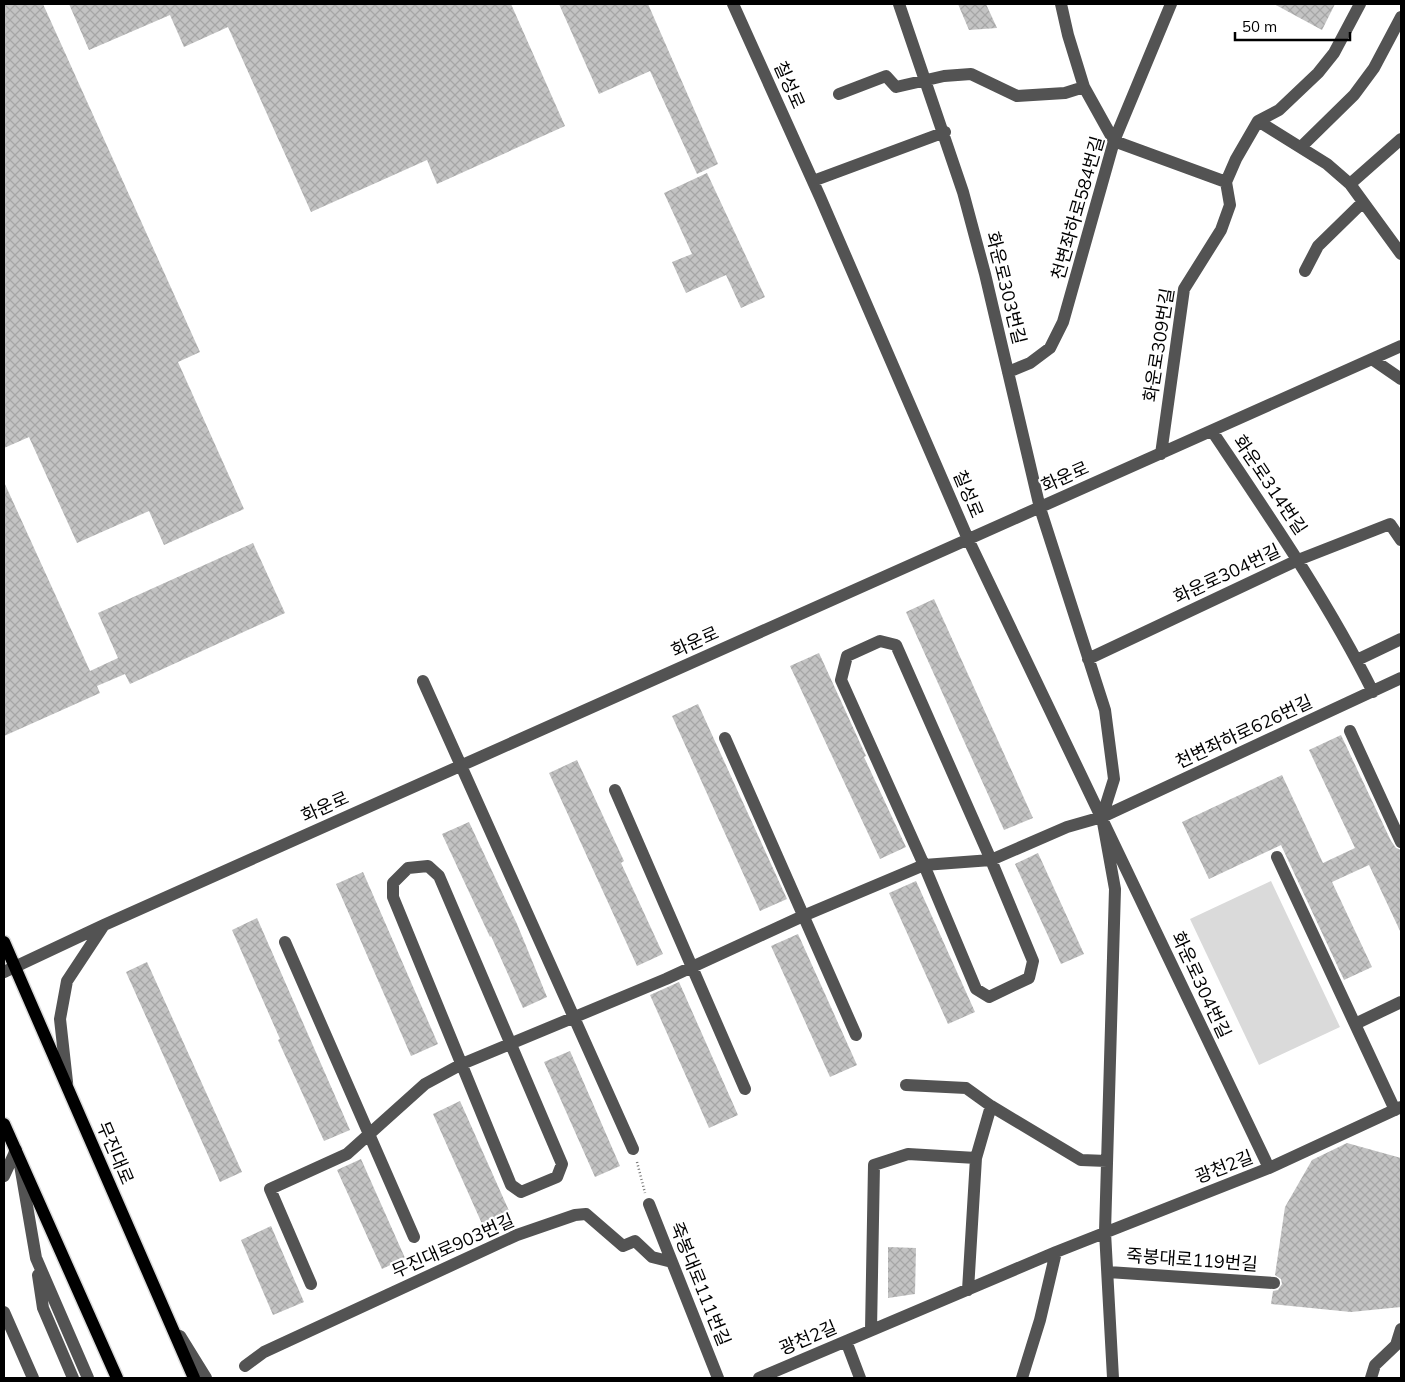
<svg xmlns="http://www.w3.org/2000/svg" width="1405" height="1382" font-family="Mulish,'Noto Sans KR',sans-serif">
<style>
.grass{fill:#dadada}
.building{fill:url(#building-cross-hatch)}
.lines{fill:none;stroke-linecap:round;stroke-linejoin:round}
.major-casing{stroke:#dbdbdb;stroke-width:15}
.path{stroke:#757575;stroke-width:2.5;stroke-dasharray:1 2.5;stroke-linecap:butt}
.minor{stroke:#535353;stroke-width:12}
.major{stroke:#000;stroke-width:12}
.labels{text-anchor:middle;stroke-width:4.5;stroke-linejoin:round;paint-order:stroke}
.street-label{font-size:18px;fill:#000;stroke:#fff}
</style>
<defs>
<pattern id="building-cross-hatch" width="8" height="8" patternUnits="userSpaceOnUse" patternTransform="scale(1.25)"><rect width="8" height="8" fill="#c3c3c3"/><path d="M0 0l8 8M0 8l8-8" fill="none" stroke="#a6a6a6"/></pattern>
</defs>
<rect width="100%" height="100%" fill="#fff"/>
<!-- grass -->
<path class="grass" d="M1271 881 1340 1027 1259 1065 1190 919Z"/>
<!-- building -->
<path class="building" d="M4 4H43L200 352 178 362 244 509 164 545 149 511 77 543 29 437 4 448Z
M69 4H511L565 126 437 184 427 160 311 212 228 27 184 47 170 15 89 50Z
M559 4H648L718 164 697 174 650 71 599 94Z
M958 4H986L997 28 969 30Z
M1274 4H1335L1322 30Z
M707 173 765 297 741 308 726 275 686 293 672 262 692 254 664 193Z
M4 482 90 671 118 658 98 613 253 543 285 613 130 684 125 674 97 686 100 693 4 736Z
M934 599 1033 818 1004 830 906 612Z
M819 653 866 756 864 757 906 847 880 859 790 666Z
M698 704 787 899 760 911 672 716Z
M1341 735 1391 841 1396 848 1401 850V933L1369 865 1332 882 1372 967 1344 980 1281 845 1209 879 1182 822 1282 775 1323 863 1355 848 1309 750Z
M577 760 624 861 621 863 663 954 637 966 549 773Z
M469 822 517 924 547 997 523 1008 491 936 490 937 442 834Z
M1038 853 1084 954 1061 964 1015 864Z
M363 872 438 1044 411 1056 336 884Z
M916 881 975 1012 948 1024 889 893Z
M257 918 350 1130 324 1141 278 1040 280 1039 232 930Z
M798 934 857 1065 830 1077 771 946Z
M147 962 242 1172 220 1182 126 972Z
M679 982 738 1115 709 1128 650 995Z
M570 1051 620 1166 595 1177 544 1062Z
M460 1101 510 1213 483 1226 433 1114Z
M1347 1143 1401 1158V1307L1351 1312 1271 1304 1273 1291 1278 1290 1282 1284 1281 1279 1275 1275 1285 1207 1312 1160Z
M361 1159 405 1258 382 1269 337 1170Z
M271 1226 304 1302 273 1315 241 1240Z
M888 1247 916 1248 915 1294 888 1298Z"/>
<g class="lines">
<defs>
<path id="major" d="M4 942 194 1378
M4 1124 117 1378"/>
</defs>
<!-- major casing -->
<use href="#major" class="major-casing"/>
<!-- path -->
<path class="path" d="M637 1162 645 1193"/>
<!-- minor -->
<path class="minor" d="M733 4 820 197 968 539 1269 1168
M899 4 963 192 985 274 1040 508 1105 710 1114 779 1102 817 1115 889 1105 1232 1113 1378
M1061 4 1068 35 1084 87 1114 141 1226 182
M839 94 886 76 896 87 944 76 971 74 1017 96 1065 93 1084 87
M1258 121 1327 164 1350 184 1401 254
M1301 147 1354 95 1374 68 1401 17
M813 181 945 132
M1350 184 1401 139
M1305 271 1318 246 1363 202
M1372 359 1401 379
M1008 372 1030 363 1050 348 1063 322 1114 141 1171 4
M1212 431C1269 516 1327 600 1373 692
M1161 454 1184 289 1221 230 1230 205 1226 182 1236 159 1258 121 1279 110 1318 73 1334 53 1360 4
M880 641 896 645 991 860 1033 961 1029 978 989 997 976 989 924 865 841 680 847 656Z
M1088 659 1298 560 1390 524 1401 540
M1357 660 1401 639
M423 681 633 1149
M1350 731 1401 842
M725 738 856 1035
M615 790 745 1089
M1277 857 1395 1110
M428 866 439 876 562 1164 557 1177 521 1192 511 1185 393 897V883L408 868Z
M285 942 414 1237
M4 972 104 925 1401 346
M1355 1024 1401 1002
M67 1082 60 1019 67 981 104 925
M906 1085 966 1088 991 1106 1081 1160 1107 1161
M20 1165 36 1258 88 1378
M4 1176 16 1150
M649 1204 718 1378
M1108 1272 1274 1283
M38 1275 43 1308 73 1378
M311 1284 270 1189 347 1154 425 1084 462 1064 666 979 803 916 924 865 991 860 1067 827 1102 817 1401 678
M968 1290 976 1158 991 1106
M4 1312 33 1378
M871 1330 874 1165 908 1154 976 1158
M180 1336 206 1378
M846 1341 860 1378
M245 1366 264 1352 517 1235 575 1215 586 1214 623 1246 635 1241 652 1257 672 1262
M759 1378 1056 1252 1269 1168 1401 1107
M1022 1378 1040 1320 1056 1252
M1371 1378 1375 1365 1396 1345 1401 1329"/>
<!-- major -->
<use href="#major" class="major"/>
</g>
<g class="labels">
<!-- street labels -->
<g class="street-label">
<text transform="translate(789 85) rotate(66)" y="6">칠성로</text>
<text transform="translate(1078 208) rotate(-74)" y="6">천변좌하로584번길</text>
<text transform="translate(1006 288) rotate(76)" y="6">화운로303번길</text>
<text transform="translate(1159 345) rotate(-81)" y="6">화운로309번길</text>
<text transform="translate(1065 477) rotate(-24)" y="6">화운로</text>
<text transform="translate(1270 485) rotate(56)" y="6">화운로314번길</text>
<text transform="translate(968 494) rotate(67)" y="6">칠성로</text>
<text transform="translate(1227 574) rotate(-25)" y="6">화운로304번길</text>
<text transform="translate(695 642) rotate(-24)" y="6">화운로</text>
<text transform="translate(1244 732) rotate(-25)" y="6">천변좌하로626번길</text>
<text transform="translate(325 807) rotate(-24)" y="6">화운로</text>
<text transform="translate(1201 985) rotate(65)" y="6">화운로304번길</text>
<text transform="translate(115 1153) rotate(67)" y="6">무진대로</text>
<text transform="translate(1224 1167) rotate(-21)" y="6">광천2길</text>
<text transform="translate(453 1246) rotate(-24)" y="6">무진대로903번길</text>
<text transform="translate(1192 1260) rotate(4)" y="6">죽봉대로119번길</text>
<text transform="translate(700 1284) rotate(68)" y="6">죽봉대로111번길</text>
<text transform="translate(808 1338) rotate(-23)" y="6">광천2길</text>
</g>
</g>
<!-- border -->
<rect width="1405" height="1382" fill="none" stroke="#000000" stroke-width="10"/>
<!-- scale -->
<path d="M1235 32v8h115v-8" fill="none" stroke="#000000" stroke-width="2.5"/>
<text x="1242" y="32" font-size="15" fill="#000000" stroke="#ffffff" stroke-width="4" paint-order="stroke">50 m</text>
</svg>
